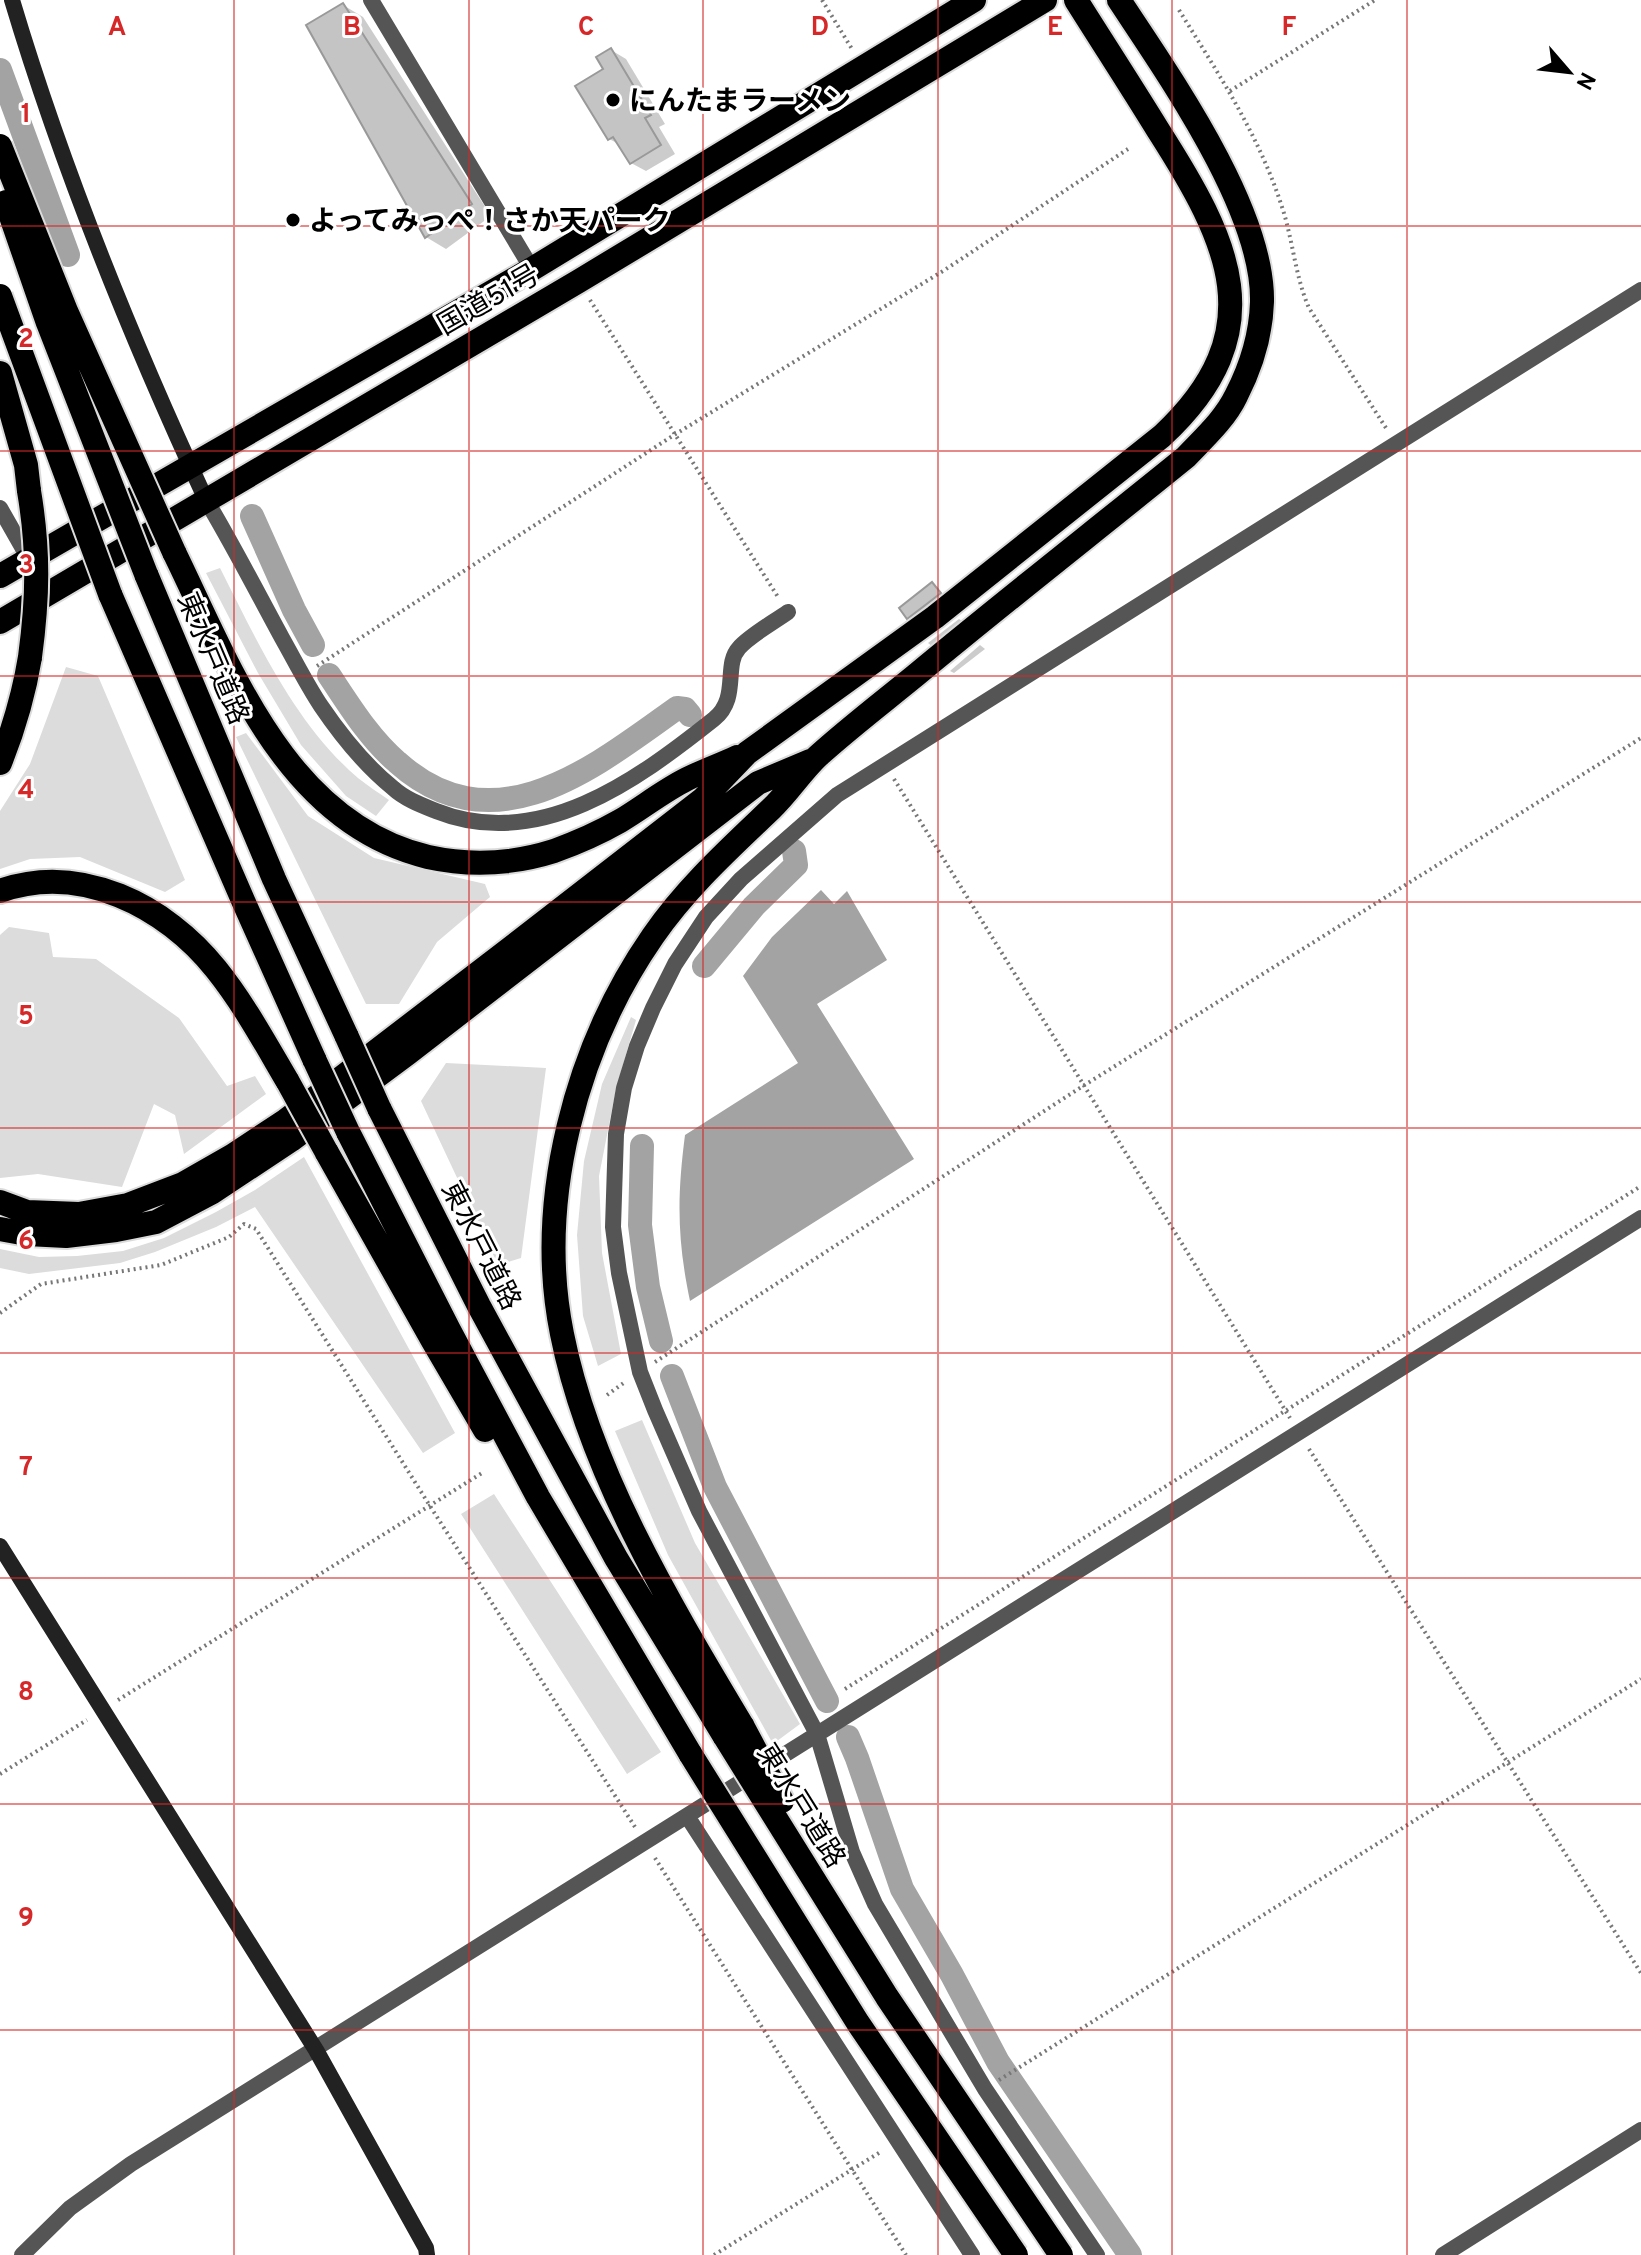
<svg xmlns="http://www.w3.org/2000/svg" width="1641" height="2255" font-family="Overpass,'Noto Sans JP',sans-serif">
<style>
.green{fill:#dcdcdc}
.water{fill:#a3a3a3}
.shadow{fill:#0003}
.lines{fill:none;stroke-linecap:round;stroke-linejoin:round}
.canal{stroke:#a3a3a3;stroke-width:24}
.building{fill:#c4c4c4;stroke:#999;stroke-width:2}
.highway-casing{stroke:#dbdbdb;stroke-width:28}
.path{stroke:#777;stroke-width:4;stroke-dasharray:2 4;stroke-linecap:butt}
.street{stroke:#555;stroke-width:16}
.secondary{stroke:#222;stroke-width:16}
.highway{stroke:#000;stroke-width:24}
.highway-bridge-casing{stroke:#dbdbdb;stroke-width:28;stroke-linecap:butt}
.highway-bridge{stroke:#000;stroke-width:24}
.grid{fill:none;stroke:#d62828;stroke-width:2;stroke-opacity:0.55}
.poi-dot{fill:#000;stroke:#fff;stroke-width:3}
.labels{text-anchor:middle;stroke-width:6;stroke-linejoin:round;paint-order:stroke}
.poi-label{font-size:28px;font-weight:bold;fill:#000;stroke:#fff;text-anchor:start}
.street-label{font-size:28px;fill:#000;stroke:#fff}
.grid-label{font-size:26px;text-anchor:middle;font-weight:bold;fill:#d62828;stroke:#fff;stroke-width:6;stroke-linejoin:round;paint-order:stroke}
</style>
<rect width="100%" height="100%" fill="#fff"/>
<!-- green -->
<path class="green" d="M220 568C257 641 295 724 358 778 368 786 379 793 389 800L376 816 346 796 301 745 258 673 206 573Z
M66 667 98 676 185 880 165 892 80 857 30 859 0 869V811L30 764Z
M246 733 308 816 374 858 485 884 490 897 437 942 399 1004H366L236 737Z
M9 927 49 933 53 957 96 959 179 1018 227 1086 255 1076 266 1094 184 1154 175 1115 154 1104 122 1187 38 1174 0 1178V935Z
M631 1017 636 1020 616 1089 599 1176 602 1253 621 1354 598 1366 583 1316 577 1235 584 1161 602 1084Z
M446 1063 546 1068 521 1258 498 1265 421 1101Z
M304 1157 455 1433 423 1453 255 1207 216 1227 155 1252 120 1263 29 1274 0 1268V1249L39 1257 77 1256 123 1251 164 1238 216 1212 255 1190Z
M642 1420 695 1543 800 1724 773 1744 668 1555 615 1431Z
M494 1494 661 1752 627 1774 461 1514Z"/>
<!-- water -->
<path class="water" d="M821 890 834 904 847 891 887 960 817 1004 914 1159 690 1301C677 1239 677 1197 685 1135L798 1063 743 976 772 937Z"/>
<!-- shadow -->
<path class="shadow" d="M343 5 363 17 491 216 446 249 426 237Z
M611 50 626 59 665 124 659 127 675 154 646 171 631 163 621 145 609 139 606 69Z
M932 585 943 596 912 620 908 617Z
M959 619 964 622 933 647 928 643Z
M980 645 985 649 954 673 950 671Z"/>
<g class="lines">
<!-- canal -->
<path class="canal" d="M0 70 68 255
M252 516 294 610 313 645
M329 675C349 705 369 738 397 762 494 849 593 768 677 708L685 709 690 715
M704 966 754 906 796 865 794 851
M642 1146 640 1225 648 1287 661 1341
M672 1376 715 1487 827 1701
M848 1737 857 1758 902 1889 952 1975 998 2062 1130 2255"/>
</g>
<!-- building -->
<path class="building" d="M343 3 472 204 425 238 306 25Z
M611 48 651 115 645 118 661 145 630 164 613 137 608 140 575 86 603 69 596 57Z
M932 582 941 593 907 619 899 608Z"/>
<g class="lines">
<defs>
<path id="highway" d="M0 373 26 465 29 491
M174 552C231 669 286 823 428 857 469 866 513 864 554 851 576 843 599 833 620 821 642 808 663 791 687 779 703 771 720 765 737 757
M146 574 274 879 347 1037
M0 576 532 269 974 0
M110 594 245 905 315 1061
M0 622 579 281 1045 0
M0 763C14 728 24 694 30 657
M0 891C80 862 166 906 216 969 244 1004 265 1043 288 1082
M379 1108 479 1306 616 1558 725 1737
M348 1132 449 1330 538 1497 691 1755
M326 1151 433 1341 485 1430
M0 1202 27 1212 79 1214 128 1205 183 1184 232 1156 285 1121 503 954 703 799 747 753 935 617 1162 436C1275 331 1229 241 1158 130 1131 86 1103 43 1076 0
M0 1229 27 1234 66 1236 116 1230 156 1222 211 1193 291 1140 408 1053 758 783 810 761
M743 1727C672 1608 589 1471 562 1334 535 1201 576 1047 653 936 686 888 729 849 771 809 788 793 801 772 818 756 849 728 883 702 916 675 1005 601 1096 530 1186 457 1204 438 1225 419 1236 396 1251 367 1261 334 1262 302 1264 210 1169 76 1119 0"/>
</defs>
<!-- highway casing -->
<use href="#highway" class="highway-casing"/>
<!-- path -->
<path class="path" d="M822 0 852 49
M1179 10C1218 73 1259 135 1282 207 1293 240 1295 276 1309 308L1386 428
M1230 91 1375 0
M590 300 778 597
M317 666 674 435 943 271 1128 149
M894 779 1290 1418
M0 1313 41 1284 161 1265 229 1237 244 1224 256 1229 430 1506 635 1827
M655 1362 1083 1086 1641 738
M607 1395 625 1382
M1309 1449 1641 1973
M845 1689 1641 1186
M118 1700 482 1473
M0 1774 87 1720
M655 1858 906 2255
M999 2080 1641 1679
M714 2255 882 2151"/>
<!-- street -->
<path class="street" d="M371 0 532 269
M206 500C233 545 257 592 282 638 295 661 307 685 321 706 340 734 367 767 393 788 405 799 421 805 436 811 539 852 636 781 714 719 740 698 723 665 739 648 749 636 774 622 788 612
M0 508 29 559
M687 1816 972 2255
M22 2255 70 2208 131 2164 1641 1218
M1097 2255 985 2089 875 1904 852 1852 817 1734 699 1511 655 1410 640 1372 619 1273 613 1227 616 1134 624 1088 637 1046 653 1008 675 964 706 917 741 879 837 795 1641 290
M1443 2255 1641 2130"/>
<!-- secondary -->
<path class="secondary" d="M12 0C63 171 131 338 206 500
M0 1546 316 2050 426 2248 427 2255"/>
<!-- highway -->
<use href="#highway" class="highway"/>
<defs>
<path id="highway-bridge" d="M0 146 66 311 174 552
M6 202 48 323 146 574
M0 296 110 594
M29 491C39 550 38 598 30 657
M347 1037 379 1108
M315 1061 348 1132
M288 1082 326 1151
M743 1727 782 1801
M725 1737 887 1997 1061 2255
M691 1755 858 2023 1016 2255"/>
</defs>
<!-- highway-bridge casing -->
<use href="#highway-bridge" class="highway-bridge-casing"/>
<!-- highway-bridge -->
<use href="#highway-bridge" class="highway-bridge"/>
</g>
<!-- grid -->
<path class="grid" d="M234 0V2255M469 0V2255M703 0V2255M938 0V2255M1172 0V2255M1407 0V2255M0 226H1641M0 451H1641M0 676H1641M0 902H1641M0 1128H1641M0 1353H1641M0 1578H1641M0 1804H1641M0 2030H1641"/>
<!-- markers -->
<g class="poi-dot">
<circle cx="613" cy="100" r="8"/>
<circle cx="293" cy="220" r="8"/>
</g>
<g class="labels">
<!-- poi labels -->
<g class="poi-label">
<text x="629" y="110">にんたまラーメン</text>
<text x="309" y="230">よってみっぺ！さか天パーク</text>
</g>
<!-- street labels -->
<g class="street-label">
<text transform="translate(488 299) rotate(-30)" y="10">国道51号</text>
<text transform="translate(214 658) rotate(67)" y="10">東水戸道路</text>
<text transform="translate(482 1245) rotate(63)" y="10">東水戸道路</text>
<text transform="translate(802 1805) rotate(58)" y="10">東水戸道路</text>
</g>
</g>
<g class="grid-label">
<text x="117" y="35">A</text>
<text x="352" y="35">B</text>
<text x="586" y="35">C</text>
<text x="820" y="35">D</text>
<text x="1055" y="35">E</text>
<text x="1289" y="35">F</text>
<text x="26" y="122">1</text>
<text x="26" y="347">2</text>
<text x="26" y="573">3</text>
<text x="26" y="798">4</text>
<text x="26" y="1024">5</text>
<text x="26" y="1249">6</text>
<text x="26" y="1475">7</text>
<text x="26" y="1700">8</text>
<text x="26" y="1926">9</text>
</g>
<!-- north arrow -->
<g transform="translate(1569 72) rotate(118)" stroke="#ffffff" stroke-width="6" paint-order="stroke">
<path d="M0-6L14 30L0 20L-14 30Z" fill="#000000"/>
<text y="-12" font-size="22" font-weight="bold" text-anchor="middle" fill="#000000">N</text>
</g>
</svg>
